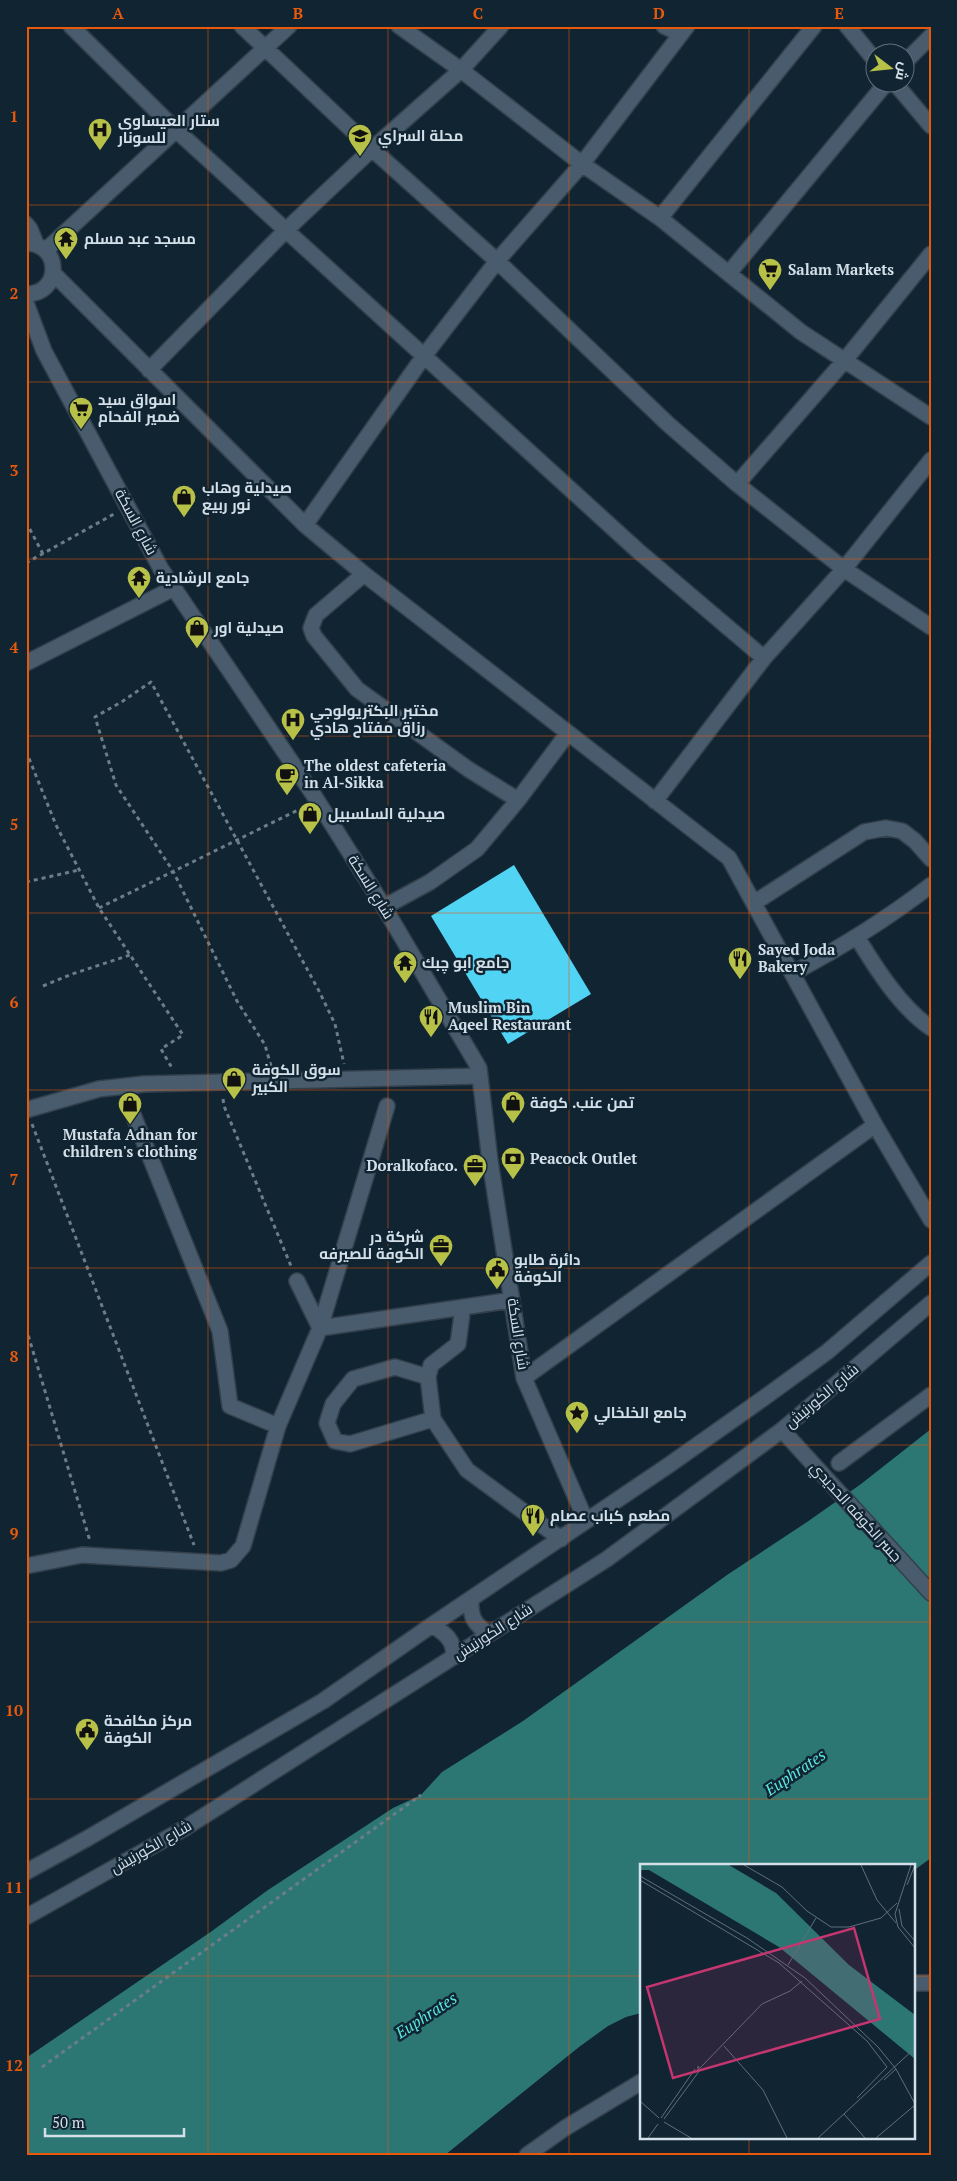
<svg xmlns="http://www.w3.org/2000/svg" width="957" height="2181" font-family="'PT Serif',Cairo,serif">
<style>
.water{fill:#2c7774}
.building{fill:#51d3f4}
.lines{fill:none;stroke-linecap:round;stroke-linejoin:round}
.minor-casing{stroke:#333f4b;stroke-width:18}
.path{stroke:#6d7d88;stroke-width:3;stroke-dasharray:4 4;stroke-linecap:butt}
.minor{stroke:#485c6d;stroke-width:15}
.grid{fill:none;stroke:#e8590c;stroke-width:1;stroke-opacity:0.55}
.labels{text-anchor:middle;stroke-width:5;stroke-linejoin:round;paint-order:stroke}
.poi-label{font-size:15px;font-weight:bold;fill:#d4e0e9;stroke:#112432;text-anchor:start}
.street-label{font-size:15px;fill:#d4e0e9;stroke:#112432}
.water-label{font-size:16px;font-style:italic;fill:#59e7e2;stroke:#112432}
.inset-road{fill:none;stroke:#5f6f7b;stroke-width:1}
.view{fill:#c53670;fill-opacity:0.15;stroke:#c53670;stroke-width:2.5}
.inset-edge{fill:none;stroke:#d4e0e9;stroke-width:2.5}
.neatline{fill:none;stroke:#e8590c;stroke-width:2}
.grid-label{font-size:16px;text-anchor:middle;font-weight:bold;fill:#e8590c}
</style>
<rect width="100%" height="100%" fill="#112432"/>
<!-- water -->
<path class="water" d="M931 1429V1858L913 1871V1865H641V2013L626 2017 608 2026 579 2047 445 2155H26V2058L212 1931 268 1890 393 1808 421 1795 442 1772 523 1721 727 1575 807 1522 861 1484Z"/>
<!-- building -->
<path class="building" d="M514 865 591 994 508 1044 431 916Z"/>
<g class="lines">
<defs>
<path id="minor" d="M71 26 176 130 637 550 764 658
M242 26 372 149 497 261 668 424 737 484 844 569 931 627
M399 26 461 70 582 164 660 218 801 332 931 417
M664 26 681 34
M847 26 874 59
M904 63 931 36
M894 82 931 126
M660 218 814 26
M26 224 30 229 36 244
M26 243C63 244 61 295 26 294
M46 250 289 26
M53 273 305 525 364 574 729 858 875 1125 931 1220
M729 273 887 82
M26 303 44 351 161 569 313 794 384 907 479 1068 490 1161 524 1378 586 1521
M149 370 286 230 372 149 461 70 501 26
M737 484 845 360 931 254
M305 525 424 356 497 261 582 164 687 26
M364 574 316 615 311 628 314 636 357 689 468 769 518 800
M26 663 174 588
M655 801 764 658 844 569 931 460
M754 903 864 832 886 828 902 831 915 841 931 859
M384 907 430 882 477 849 518 800 568 733
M857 937C875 967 901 1008 931 1028
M793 973C842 947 887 919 931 885
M130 1107 220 1331 230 1406 278 1426
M26 1110 99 1089 144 1084 480 1076
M297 1281 320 1328 512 1300
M463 1307 458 1344 431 1365 428 1377 433 1419 467 1470 561 1539
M428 1377 395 1367 353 1379 333 1404 327 1423 335 1441 350 1444 433 1419
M524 1378 875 1125
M782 1430 931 1593
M839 1463 931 1395
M26 1566 82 1555 221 1563 231 1560 243 1546 278 1426 320 1328 387 1106
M471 1599C470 1617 474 1624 489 1634
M432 1625C446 1634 454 1640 454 1657
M26 1872 88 1838 323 1701 432 1625 669 1465 761 1400 827 1352 931 1263
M26 1917 185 1828 607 1559 782 1430 931 1303
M913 1983H931
M527 2155 565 2128 641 2082"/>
</defs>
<!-- minor casing -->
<use href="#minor" class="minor-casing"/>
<!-- path -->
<path class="path" d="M26 522 43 554
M26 563 114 514
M26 751 56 825 99 908 183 1035 161 1049 172 1068
M26 882 79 870
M99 908 302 808
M43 986 72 974 130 955
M271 1066 265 1045 237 1001 173 871 116 785 95 717 123 701 151 682 319 991 335 1024 344 1064
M223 1099 224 1106 291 1266
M32 1124 194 1545
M26 1328 90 1541
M42 2067 421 1795"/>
<!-- minor -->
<use href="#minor" class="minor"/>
</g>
<!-- grid -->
<path class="grid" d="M208 26V2155M388 26V2155M569 26V2155M749 26V1865M26 205H931M26 382H931M26 559H931M26 736H931M26 913H931M26 1090H931M26 1268H931M26 1445H931M26 1622H931M26 1799H931M26 1976H641M913 1976H931M749 2137V2155"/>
<!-- icons -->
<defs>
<symbol id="hospital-pin" viewBox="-11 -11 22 30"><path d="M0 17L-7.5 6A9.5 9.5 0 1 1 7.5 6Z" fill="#b7c148" stroke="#112432"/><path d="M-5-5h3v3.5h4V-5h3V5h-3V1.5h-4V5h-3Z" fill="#111"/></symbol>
<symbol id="school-pin" viewBox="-11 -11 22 30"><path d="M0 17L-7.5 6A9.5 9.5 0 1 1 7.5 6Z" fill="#b7c148" stroke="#112432"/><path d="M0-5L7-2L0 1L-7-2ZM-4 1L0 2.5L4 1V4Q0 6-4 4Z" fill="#111"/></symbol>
<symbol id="temple-pin" viewBox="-11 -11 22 30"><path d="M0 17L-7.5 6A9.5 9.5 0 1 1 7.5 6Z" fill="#b7c148" stroke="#112432"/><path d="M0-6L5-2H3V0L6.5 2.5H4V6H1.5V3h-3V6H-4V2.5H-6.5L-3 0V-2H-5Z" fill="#111"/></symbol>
<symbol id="supermarket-pin" viewBox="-11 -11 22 30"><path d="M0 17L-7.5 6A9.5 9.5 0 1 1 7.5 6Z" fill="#b7c148" stroke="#112432"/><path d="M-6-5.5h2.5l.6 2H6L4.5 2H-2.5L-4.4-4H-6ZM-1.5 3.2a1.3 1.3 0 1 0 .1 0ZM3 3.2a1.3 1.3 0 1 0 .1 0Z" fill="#111"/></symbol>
<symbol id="shop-pin" viewBox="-11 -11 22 30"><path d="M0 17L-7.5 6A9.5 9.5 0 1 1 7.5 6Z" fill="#b7c148" stroke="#112432"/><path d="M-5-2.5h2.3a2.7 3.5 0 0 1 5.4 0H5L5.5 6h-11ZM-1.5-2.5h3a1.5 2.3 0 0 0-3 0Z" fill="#111"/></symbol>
<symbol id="cafe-pin" viewBox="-11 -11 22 30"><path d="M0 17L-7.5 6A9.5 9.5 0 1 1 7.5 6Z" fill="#b7c148" stroke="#112432"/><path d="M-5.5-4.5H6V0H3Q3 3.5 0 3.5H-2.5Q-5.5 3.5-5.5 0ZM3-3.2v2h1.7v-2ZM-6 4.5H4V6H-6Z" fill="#111"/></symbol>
<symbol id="restaurant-pin" viewBox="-11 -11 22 30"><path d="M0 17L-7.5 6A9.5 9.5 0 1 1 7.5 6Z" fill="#b7c148" stroke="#112432"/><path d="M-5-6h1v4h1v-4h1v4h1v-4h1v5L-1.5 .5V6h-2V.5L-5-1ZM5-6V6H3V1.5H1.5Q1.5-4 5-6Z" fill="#111"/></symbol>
<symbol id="bank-pin" viewBox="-11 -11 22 30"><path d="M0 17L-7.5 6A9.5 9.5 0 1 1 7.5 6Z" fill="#b7c148" stroke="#112432"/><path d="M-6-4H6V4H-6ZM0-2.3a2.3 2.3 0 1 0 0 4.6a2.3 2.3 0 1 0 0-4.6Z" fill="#111"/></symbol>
<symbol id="office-pin" viewBox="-11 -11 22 30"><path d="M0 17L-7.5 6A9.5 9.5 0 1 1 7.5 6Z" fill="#b7c148" stroke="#112432"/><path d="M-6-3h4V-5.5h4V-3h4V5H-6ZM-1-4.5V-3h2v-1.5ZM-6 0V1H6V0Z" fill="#111"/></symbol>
<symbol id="civic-pin" viewBox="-11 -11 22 30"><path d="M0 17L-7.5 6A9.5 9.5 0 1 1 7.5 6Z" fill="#b7c148" stroke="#112432"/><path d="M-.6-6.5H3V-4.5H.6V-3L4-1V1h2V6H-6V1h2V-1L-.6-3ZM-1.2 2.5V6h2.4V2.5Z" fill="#111"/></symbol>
<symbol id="sight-pin" viewBox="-11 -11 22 30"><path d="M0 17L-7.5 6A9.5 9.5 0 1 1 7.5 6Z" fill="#b7c148" stroke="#112432"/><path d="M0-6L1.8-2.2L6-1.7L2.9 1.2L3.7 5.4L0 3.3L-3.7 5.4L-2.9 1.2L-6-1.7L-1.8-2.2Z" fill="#111"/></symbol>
</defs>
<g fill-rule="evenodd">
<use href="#hospital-pin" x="86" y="116" width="28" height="38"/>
<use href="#school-pin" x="346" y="122" width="28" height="38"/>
<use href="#temple-pin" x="52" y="225" width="28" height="38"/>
<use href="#supermarket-pin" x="756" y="256" width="28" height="38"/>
<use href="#supermarket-pin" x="67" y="395" width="28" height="38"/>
<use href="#shop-pin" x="170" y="483" width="28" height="38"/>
<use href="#temple-pin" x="125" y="564" width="28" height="38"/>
<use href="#shop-pin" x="183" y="614" width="28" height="38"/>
<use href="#hospital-pin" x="279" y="706" width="28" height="38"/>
<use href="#cafe-pin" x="273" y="761" width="28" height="38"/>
<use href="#shop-pin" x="296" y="800" width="28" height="38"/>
<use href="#restaurant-pin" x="726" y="945" width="28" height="38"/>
<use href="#temple-pin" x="391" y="949" width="28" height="38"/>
<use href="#restaurant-pin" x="417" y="1003" width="28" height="38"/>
<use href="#shop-pin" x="220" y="1065" width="28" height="38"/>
<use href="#shop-pin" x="499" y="1089" width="28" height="38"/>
<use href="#shop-pin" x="116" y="1090" width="28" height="38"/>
<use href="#bank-pin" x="499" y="1145" width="28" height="38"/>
<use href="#office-pin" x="461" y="1152" width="28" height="38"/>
<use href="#office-pin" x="427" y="1232" width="28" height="38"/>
<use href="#civic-pin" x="483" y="1255" width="28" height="38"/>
<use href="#sight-pin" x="563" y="1399" width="28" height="38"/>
<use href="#restaurant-pin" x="519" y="1502" width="28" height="38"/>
<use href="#civic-pin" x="73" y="1716" width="28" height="38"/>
</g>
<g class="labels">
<!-- poi labels -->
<g class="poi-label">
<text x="118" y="126">ستار العيساوي<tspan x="118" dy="17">للسونار</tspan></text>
<text x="378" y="141">محلة السراي</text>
<text x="84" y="244">مسجد عبد مسلم</text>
<text x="788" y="275">Salam Markets</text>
<text x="98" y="405">اسواق سيد<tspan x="98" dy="17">ضمير الفحام</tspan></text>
<text x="202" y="493">صيدلية وهاب<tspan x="202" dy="17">نور ربيع</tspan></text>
<text x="156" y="583">جامع الرشادية</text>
<text x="214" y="633">صيدلية اور</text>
<text x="310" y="716">مختبر البكتريولوجي<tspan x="310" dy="17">رزاق مفتاح هادي</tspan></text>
<text x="304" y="771">The oldest cafeteria<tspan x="304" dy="17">in Al-Sikka</tspan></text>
<text x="328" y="819">صيدلية السلسبيل</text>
<text x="758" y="955">Sayed Joda<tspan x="758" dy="17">Bakery</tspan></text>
<text x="422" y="968">جامع ابو چبك</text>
<text x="448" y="1013">Muslim Bin<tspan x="448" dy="17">Aqeel Restaurant</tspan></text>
<text x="252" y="1075">سوق الكوفة<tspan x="252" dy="17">الكبير</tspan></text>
<text x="530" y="1108">تمن عنب. كوفة</text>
<text x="130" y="1140" text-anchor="middle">Mustafa Adnan for<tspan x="130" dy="17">children's clothing</tspan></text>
<text x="530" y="1164">Peacock Outlet</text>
<text x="458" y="1171" text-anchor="end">Doralkofaco.</text>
<text x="424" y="1242" text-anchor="end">شركة در<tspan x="424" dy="17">الكوفة للصيرفه</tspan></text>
<text x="514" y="1265">دائرة طابو<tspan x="514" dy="17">الكوفة</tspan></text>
<text x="594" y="1418">جامع الخلخالي</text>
<text x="550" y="1521">مطعم كباب عصام</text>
<text x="104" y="1726">مركز مكافحة<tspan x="104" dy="17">الكوفة</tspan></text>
</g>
<!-- street labels -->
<g class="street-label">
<text transform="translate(136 522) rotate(62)" y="5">شارع السكة</text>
<text transform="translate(371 887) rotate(58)" y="5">شارع السكة</text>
<text transform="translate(518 1334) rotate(81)" y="5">شارع السكة</text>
<text transform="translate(822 1396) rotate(-40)" y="5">شارع الكورنيش</text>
<text transform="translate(856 1512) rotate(48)" y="5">جسر الکوفه الحديدي</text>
<text transform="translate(493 1632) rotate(-33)" y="5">شارع الكورنيش</text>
<text transform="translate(151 1847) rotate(-30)" y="5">شارع الكورنيش</text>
</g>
<!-- water labels -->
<g class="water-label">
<text transform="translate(795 1772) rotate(-34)" y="6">Euphrates</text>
<text transform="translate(426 2015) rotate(-33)" y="6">Euphrates</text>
</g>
</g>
<!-- overview -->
<g transform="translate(640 1864)">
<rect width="275" height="275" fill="#112432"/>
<path d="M0 1H89L136 29 209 101 275 151V195L139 83 9 6H0Z" fill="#2c7774"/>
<path class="inset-road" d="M104 1 142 23 167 47 191 63H209L241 54 257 39M221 1 237 36 256 59M271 1 255 50 258 63 275 84M0 12 107 74 165 114 238 183 256 205 275 240M0 16 139 99 227 177 247 203 217 234M267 21 275 1M259 45 262 62 275 77M148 101 176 54M84 182 123 226 147 274M60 204 122 140 150 127 162 117M244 216 256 205M0 237 19 254M204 250 225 274M21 254 55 205M24 255 60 206 58 202V207M24 258 51 274M8 274 18 260M178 274 275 184M236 274 275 241"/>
<path class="view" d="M214 64 240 155 33 214 7 123Z"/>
<rect width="275" height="275" class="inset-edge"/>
</g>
<!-- border -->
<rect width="957" height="2181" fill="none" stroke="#112432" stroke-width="55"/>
<!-- north arrow -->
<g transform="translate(890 68) rotate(106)"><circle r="24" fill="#112432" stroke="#5f6f7b"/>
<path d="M0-4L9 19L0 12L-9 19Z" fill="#b7c148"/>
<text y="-8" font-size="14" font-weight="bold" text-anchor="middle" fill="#d4e0e9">ش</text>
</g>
<!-- scale -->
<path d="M45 2128v8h139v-8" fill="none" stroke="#d4e0e9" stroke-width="2.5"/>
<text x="52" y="2128" font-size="15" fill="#d4e0e9" stroke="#112432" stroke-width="4" paint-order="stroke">50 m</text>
<rect x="28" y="28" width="902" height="2126" class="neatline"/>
<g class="grid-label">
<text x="118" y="19">A</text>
<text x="298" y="19">B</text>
<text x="478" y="19">C</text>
<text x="659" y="19">D</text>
<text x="839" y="19">E</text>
<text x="14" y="122">1</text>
<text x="14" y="299">2</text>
<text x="14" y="476">3</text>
<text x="14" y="653">4</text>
<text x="14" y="830">5</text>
<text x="14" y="1008">6</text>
<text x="14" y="1185">7</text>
<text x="14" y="1362">8</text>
<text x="14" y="1539">9</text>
<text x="14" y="1716">10</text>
<text x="14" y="1893">11</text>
<text x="14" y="2071">12</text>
</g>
</svg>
